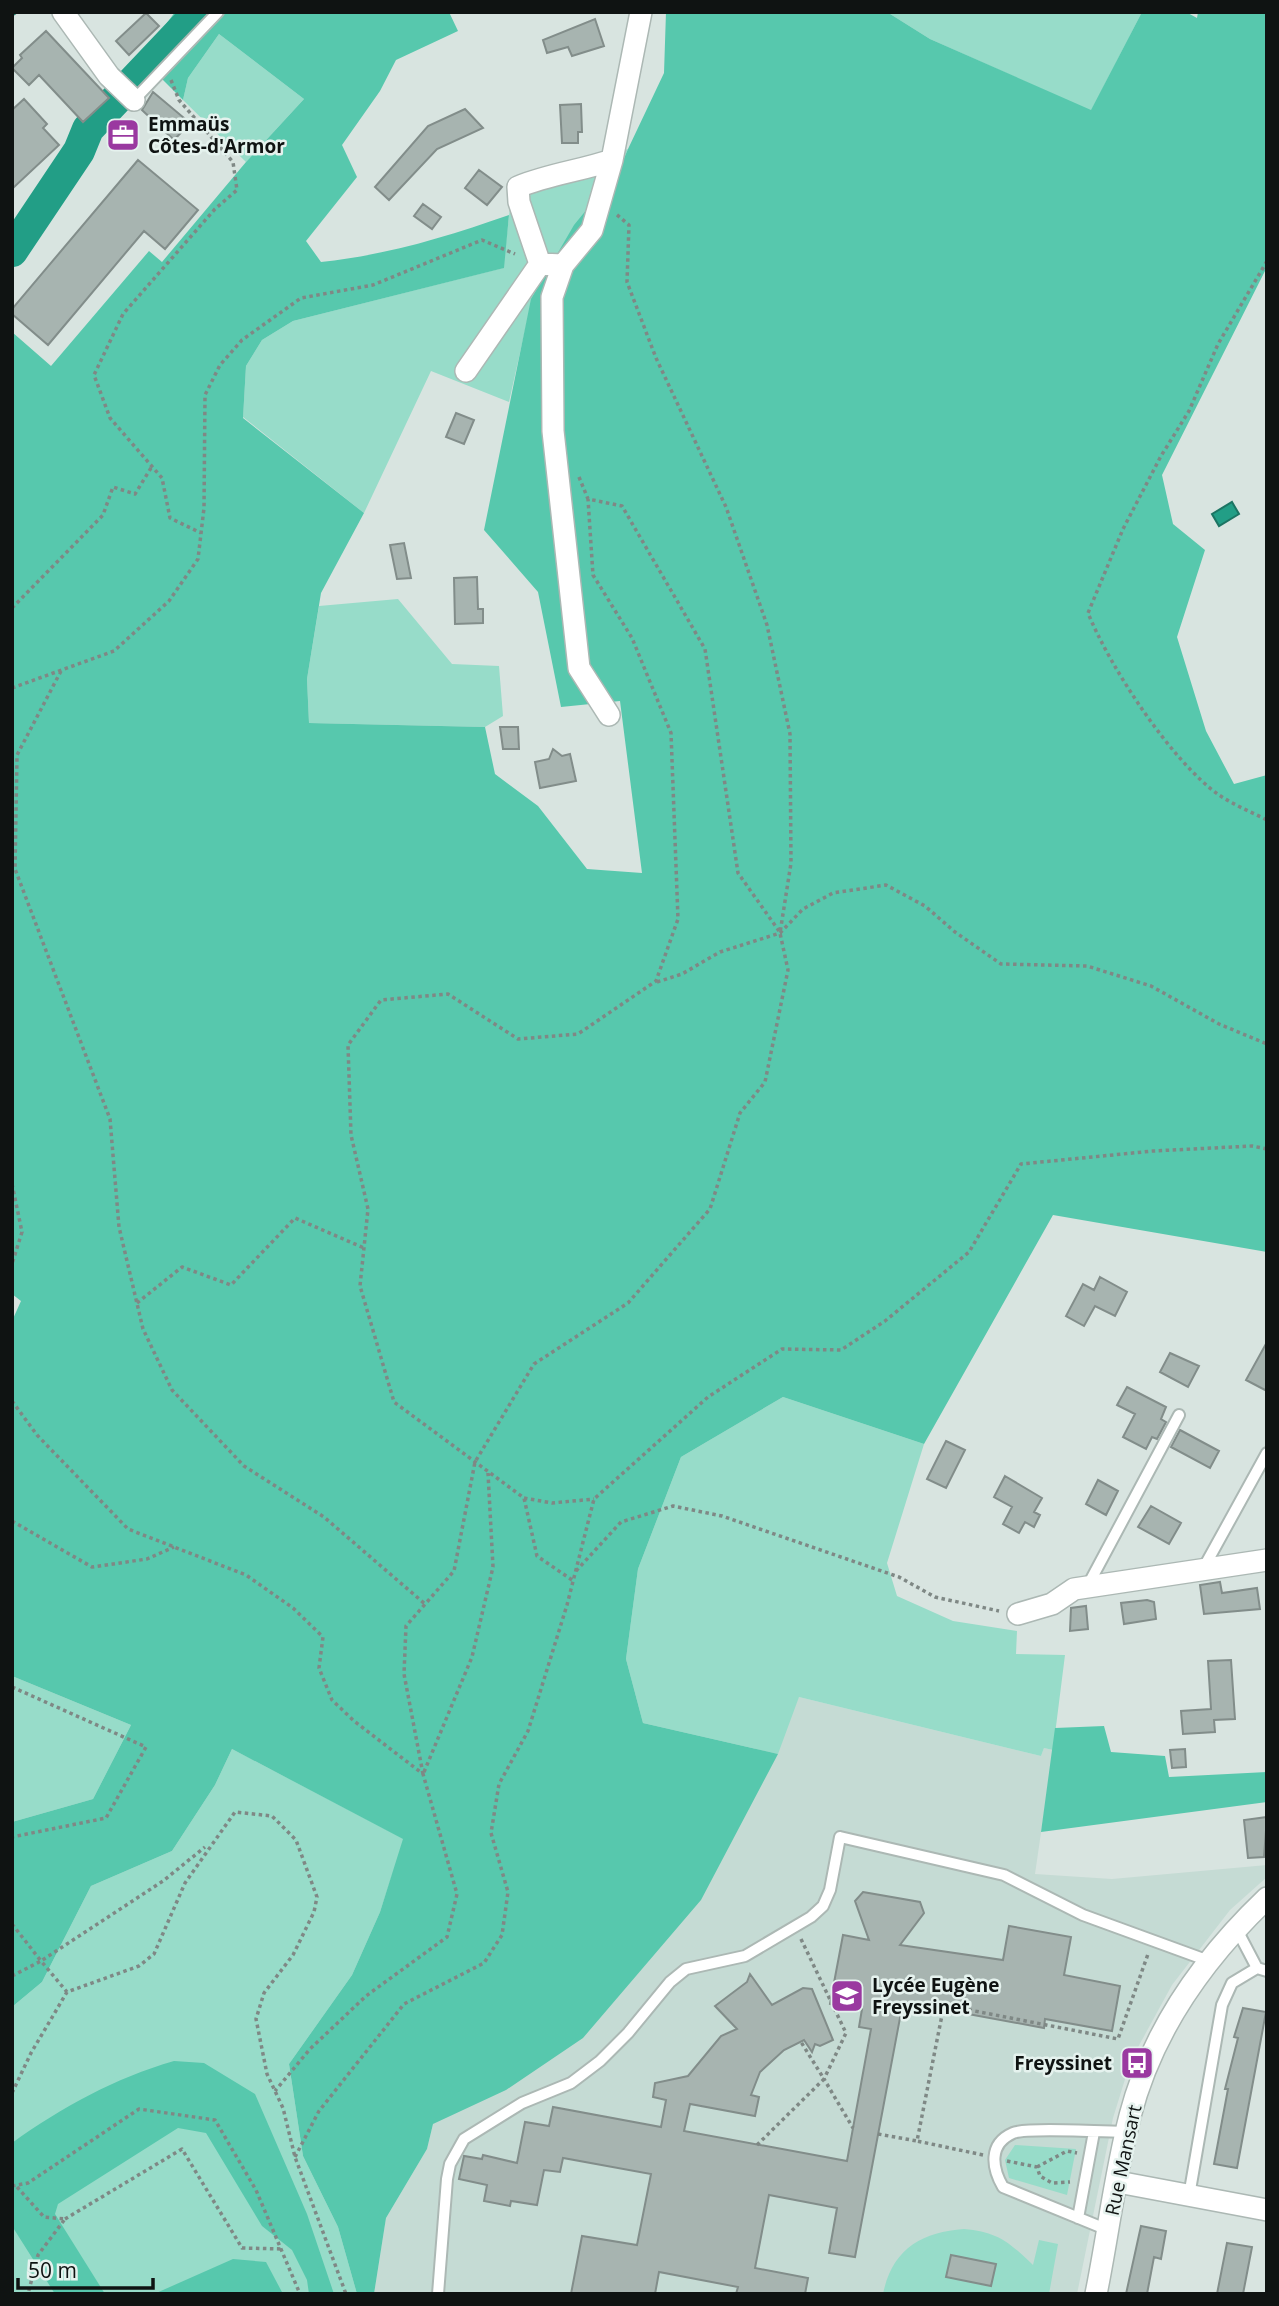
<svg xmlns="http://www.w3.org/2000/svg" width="1279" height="2306" font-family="'Open Sans',sans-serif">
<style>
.built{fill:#c5dbd4}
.green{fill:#97dcc9}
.forest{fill:#57c8ad}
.water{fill:#229e86;stroke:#1c7463;stroke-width:2}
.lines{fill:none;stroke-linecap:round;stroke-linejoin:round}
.stream{stroke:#1c7463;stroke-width:5}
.river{stroke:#229e86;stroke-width:32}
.building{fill:#a7b4b0;stroke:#828d8a;stroke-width:2}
.service-casing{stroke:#acb8b4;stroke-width:14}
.minor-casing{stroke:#acb8b4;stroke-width:24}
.path{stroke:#7f8885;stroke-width:3.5;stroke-dasharray:3.5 3.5;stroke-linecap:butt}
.service{stroke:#fff;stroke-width:10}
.minor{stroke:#fff;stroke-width:21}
.labels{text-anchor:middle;stroke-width:5;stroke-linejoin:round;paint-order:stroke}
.poi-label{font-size:19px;font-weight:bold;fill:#0f1312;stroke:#e5f2ee;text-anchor:start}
.street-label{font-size:19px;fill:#0f1312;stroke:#e5f2ee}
</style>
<rect width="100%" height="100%" fill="#d8e4e0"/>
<!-- built -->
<path class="built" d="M799 1697 1041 1756 1044 1748 1053 1750 1035 1874 1112 1879 1267 1865V1877L1230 1910 1172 1985 1131 2060 1113 2118 1077 2294H374L386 2218 427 2149 433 2124Z"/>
<!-- green -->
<path class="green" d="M887 12H1142L1091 111 930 39Z
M219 34 304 99 246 162 183 100 188 78Z
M628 149 619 170 532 299 509 402 431 371 364 513 243 417 246 366 262 340 293 321 503 268 513 182Z
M398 599 452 664 499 666 503 716 485 727 309 723 307 679 319 606Z
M783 1397 924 1444 887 1563 897 1596 953 1621 1017 1631 1016 1654 1065 1655 1053 1750 1044 1748 1041 1756 799 1697 778 1754 643 1723 626 1659 638 1569 681 1457Z
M12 1676 131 1725 93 1799 12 1822Z
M232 1749 404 1839 380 1912 352 1975 289 2064 303 2156 338 2227 357 2294H12V2007L42 1982 91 1886 172 1851 215 1785Z
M1015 2145 1076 2149 1067 2195 1009 2178 1005 2160Z
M964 2229C998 2232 1009 2242 1033 2265L1039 2240 1058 2244 1049 2294H883C892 2249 922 2232 964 2229Z"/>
<!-- forest -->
<path class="forest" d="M175 12H449L458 31 396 60 380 91 342 145 357 177 306 241 321 262C387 255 446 237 509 215L504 268 293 321 262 340 246 366 243 418 364 513 321 593 307 679 309 723 485 727 495 774 538 806 587 869 642 873 620 701 561 707 538 592 484 530 531 299 574 225 619 170 628 149 664 73 666 12H887L930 39 1091 110 1142 12H1186L1197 18 1198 12H1267V267L1162 475 1173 524 1205 550 1177 637 1206 731 1234 784 1267 775V1252L1053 1215 924 1444 783 1397 681 1457 638 1569 626 1659 643 1723 778 1754 701 1900 583 2038 506 2090 433 2124 427 2149 386 2218 374 2294H357L338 2227 303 2156 289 2064 352 1975 380 1912 403 1839 232 1749 215 1785 172 1851 91 1886 42 1982 12 2007V1822L93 1799 131 1725 12 1676V1321L21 1301 12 1294V332L51 366 149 251 162 262 246 162 304 99 219 34 188 78 183 100 141 58Z
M1104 1726 1111 1752 1165 1756 1169 1777 1267 1772V1802L1041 1832 1055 1728Z
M174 2061 204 2063 255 2094 307 2214 334 2294H309L307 2280 292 2250 262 2226 206 2133 178 2128 58 2204 55 2214 105 2294H55L12 2226V2143C62 2107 115 2078 174 2061Z
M233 2259 266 2262 283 2294H154Z"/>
<!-- water -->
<path class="water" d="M1232 502 1239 514 1219 526 1212 514Z"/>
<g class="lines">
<!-- stream -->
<path class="stream" d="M12 14 15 12"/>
<!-- river -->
<path class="river" d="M12 251 79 151 88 129 199 12"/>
</g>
<!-- building -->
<path class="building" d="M146 13 159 26 129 55 116 41Z
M595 19 604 46 572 56 568 47 547 53 543 40Z
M46 31 109 98 83 122 39 75 29 85 12 68 22 58 20 55Z
M153 92 190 123 174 140 142 110Z
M24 99 47 124 43 128 59 145 12 189V110Z
M581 104 582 132H578V143H562L560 105Z
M465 109 483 128 437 149 389 200 375 187 428 126Z
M138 160 198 210 165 249 144 231 48 345 12 314V309Z
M479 170 502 187 487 205 465 188Z
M423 204 441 217 432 229 414 216Z
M456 413 474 420 464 444 446 437Z
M404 543 411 578 397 579 390 545Z
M477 577 478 609H483V623L455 624 454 578Z
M500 727H518L519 749H503Z
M553 749 562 756 570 754 576 781 540 788 535 762 549 759Z
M1100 1277 1127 1292 1115 1316 1095 1306 1084 1326 1066 1316 1083 1284 1094 1290Z
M1267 1342V1391L1246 1380Z
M1170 1353 1199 1366 1188 1387 1160 1372Z
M1127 1387 1166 1407 1161 1419 1166 1422 1157 1439 1152 1437 1146 1449 1123 1437 1135 1414 1117 1405Z
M1180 1430 1219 1451 1210 1468 1171 1447Z
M946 1441 965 1450 946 1488 927 1479Z
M1005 1476 1042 1498 1034 1512 1040 1515 1034 1527 1025 1522 1019 1533 1003 1524 1012 1507 994 1497Z
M1098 1480 1118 1491 1106 1515 1086 1504Z
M1151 1506 1181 1523 1169 1544 1138 1527Z
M1220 1582 1222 1593 1257 1588 1260 1609 1204 1614 1200 1585Z
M1147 1600 1154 1602 1156 1619 1124 1624 1121 1603Z
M1086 1606 1088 1629 1070 1631 1071 1608Z
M1231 1660 1235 1719 1214 1720 1215 1732 1183 1734 1181 1711 1211 1709 1208 1661Z
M1185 1749 1186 1767 1172 1768 1170 1750Z
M1267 1817 1264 1857 1248 1858 1244 1820Z
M863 1892 920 1902 924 1913 900 1945 1003 1960 1009 1926 1071 1937 1064 1975 1120 1986 1112 2031 1045 2019 1044 2028 903 2002 855 2257 829 2253 837 2208 769 2195 755 2268 808 2278 805 2294H736L738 2287 659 2272 655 2294H571L582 2236 637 2245 651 2174 563 2158 560 2172 544 2170 537 2205 511 2201 510 2206 484 2201 487 2185 459 2179 464 2156 482 2159 483 2155 517 2163 525 2122 549 2126 553 2107 661 2127 666 2100 653 2097 655 2083 688 2076 721 2036 737 2029 715 2006 747 1982 750 1974 772 2005 803 1988 812 1989 833 2040 820 2046 815 2044 812 2052 804 2040 784 2050 760 2072 751 2095 759 2097 755 2116 690 2104 684 2131 847 2161 871 2029 859 2027 862 2009 830 2004 843 1935 869 1940 855 1901Z
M1243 2008 1266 2012 1237 2168 1214 2164 1228 2089H1225L1238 2038 1234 2037Z
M1141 2226 1166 2231 1161 2259 1154 2257 1147 2294H1126Z
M1227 2243 1252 2247 1243 2294H1217Z
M951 2255 996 2264 991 2286 946 2277Z"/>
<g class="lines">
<defs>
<path id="service" d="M134 100 218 12
M1203 1569 1267 1453
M1087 1587 1179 1415
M1236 1928 1257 1968
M1189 2196 1222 2005 1232 1983 1257 1968 1267 1971
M1078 2218 1094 2132
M1108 2230 1003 2187C992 2168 988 2144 1013 2133 1026 2127 1107 2132 1127 2132
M438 2294 447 2179 450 2164 464 2139 522 2103 571 2083 600 2061 628 2033 670 1982 686 1969 745 1956 811 1917 823 1906 830 1890 840 1837 1004 1875 1083 1915 1209 1961"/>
<path id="minor" d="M63 12 109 76 134 100
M540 264 563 265 592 230 612 160 641 12
M540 264 519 202 518 187C549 174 580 171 612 160
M563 265 552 297 553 431 579 668 609 715
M466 371 540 264
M1018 1614 1052 1604 1074 1589 1267 1560
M1118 2182 1267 2210
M1096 2294C1108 2235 1115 2174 1130 2116 1152 2031 1204 1958 1267 1898"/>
</defs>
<!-- service casing -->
<use href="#service" class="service-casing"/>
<!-- minor casing -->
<use href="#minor" class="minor-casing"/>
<!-- path -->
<path class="path" d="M171 80 179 100 233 162 237 190 215 209 123 314 94 375 110 418 162 478 170 518 201 533
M1267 261 1218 344 1189 411 1161 456 1123 529 1088 613C1110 667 1171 761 1219 795 1234 805 1251 812 1267 820
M579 477 588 499 622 506 705 649 738 873 779 931
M12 608 103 515 113 487 135 494 151 468
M61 671 17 755 15 869 110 1119 119 1227 143 1329 172 1390 244 1466 324 1517 425 1604
M12 688 114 651 169 601 198 559 204 508 205 395 220 365 242 340 301 298 373 285 482 240 515 254
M657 982 682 974 720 952 780 933 803 909 833 893 886 885 925 906 955 932 1001 964 1087 966 1151 986 1219 1024 1267 1044
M12 1184 22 1232 12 1264
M137 1303 182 1267 231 1285 295 1218 364 1248
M12 1401 37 1435 128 1529 246 1575 293 1608 323 1637 319 1668 332 1700 354 1721 423 1774 457 1894 447 1937 366 1996 310 2049 275 2091
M524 1498 552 1503 594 1499
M12 1521 92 1567 147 1559 174 1547
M576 1571 621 1522 673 1506 722 1516 899 1577 935 1597 999 1611
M572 1580 537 1556 524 1498 394 1402 360 1286 368 1209 351 1135 348 1045 381 1000 448 994 518 1039 578 1034 656 981 678 919 671 733 632 638 593 575 588 499
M12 1687 146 1747 106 1818 12 1837
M424 1772 472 1657 493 1567 488 1473
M423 1774 404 1674 406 1626 454 1571 475 1462 534 1364 628 1303 710 1209 740 1113 765 1082 788 970 780 933 791 863 790 734 767 625 726 507 656 358 627 282 629 225 616 214
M12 1924 41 1961 163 1881 205 1847
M801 1939 846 2033 824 2079 853 2128
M12 1976 41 1961 67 1992
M12 2093 31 2053 67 1992 139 1966 154 1954 185 1883 235 1812 272 1816 296 1840 317 1897 314 1912 293 1955 264 1993 256 2019 267 2074 283 2108 295 2157 346 2294
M878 2134 917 2141
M757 2145 824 2079 801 2042
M983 2155 917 2141 944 2005 1118 2039 1148 1954
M295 2157 319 2111 404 2004 484 1963 502 1935 508 1892 491 1833 499 1784 528 1731 567 1605 594 1499 708 1397 782 1349 841 1350 885 1321 969 1252 1021 1164 1153 1151 1252 1146 1267 1149
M1007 2161 1037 2167 1040 2176 1052 2183 1070 2182
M1037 2167 1067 2151 1077 2153
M12 2186 28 2183 139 2109 215 2120 256 2190 300 2294
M17 2187 44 2217 65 2219 38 2255 28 2294
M65 2219 182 2149 242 2248 282 2249"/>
<!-- service -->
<use href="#service" class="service"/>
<!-- minor -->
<use href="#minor" class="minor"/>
</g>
<!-- icons -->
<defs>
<symbol id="office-square" viewBox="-11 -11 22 22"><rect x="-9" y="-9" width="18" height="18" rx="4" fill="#9a39a0" stroke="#e5f2ee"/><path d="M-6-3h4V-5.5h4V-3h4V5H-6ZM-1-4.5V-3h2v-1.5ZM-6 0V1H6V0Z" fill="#fff"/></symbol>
<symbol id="school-square" viewBox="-11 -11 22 22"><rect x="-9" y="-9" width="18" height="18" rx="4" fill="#9a39a0" stroke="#e5f2ee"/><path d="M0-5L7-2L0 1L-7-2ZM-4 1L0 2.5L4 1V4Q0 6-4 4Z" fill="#fff"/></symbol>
<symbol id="bus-square" viewBox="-11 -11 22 22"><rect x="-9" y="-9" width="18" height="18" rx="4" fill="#9a39a0" stroke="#e5f2ee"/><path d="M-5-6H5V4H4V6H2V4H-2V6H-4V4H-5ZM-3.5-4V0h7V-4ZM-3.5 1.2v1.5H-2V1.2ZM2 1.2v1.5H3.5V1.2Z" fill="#fff"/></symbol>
</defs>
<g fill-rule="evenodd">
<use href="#office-square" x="104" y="116" width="38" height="38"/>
<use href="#school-square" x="828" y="1977" width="38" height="38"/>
<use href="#bus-square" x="1118" y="2044" width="38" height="38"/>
</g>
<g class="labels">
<!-- poi labels -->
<g class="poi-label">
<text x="148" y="131">Emmaüs<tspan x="148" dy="22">Côtes-d'Armor</tspan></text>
<text x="872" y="1992">Lycée Eugène<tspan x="872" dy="22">Freyssinet</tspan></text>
<text x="1112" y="2070" text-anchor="end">Freyssinet</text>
</g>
<!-- street labels -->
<g class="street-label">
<text transform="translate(1123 2160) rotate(-78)" y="7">Rue Mansart</text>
</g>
</g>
<!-- border -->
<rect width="1279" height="2306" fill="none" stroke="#0f1312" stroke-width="28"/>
<!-- scale -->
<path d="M18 2278v10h135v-10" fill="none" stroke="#0f1312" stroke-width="3.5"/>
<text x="28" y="2278" font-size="21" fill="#0f1312" stroke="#e5f2ee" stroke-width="5" paint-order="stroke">50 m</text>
</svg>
